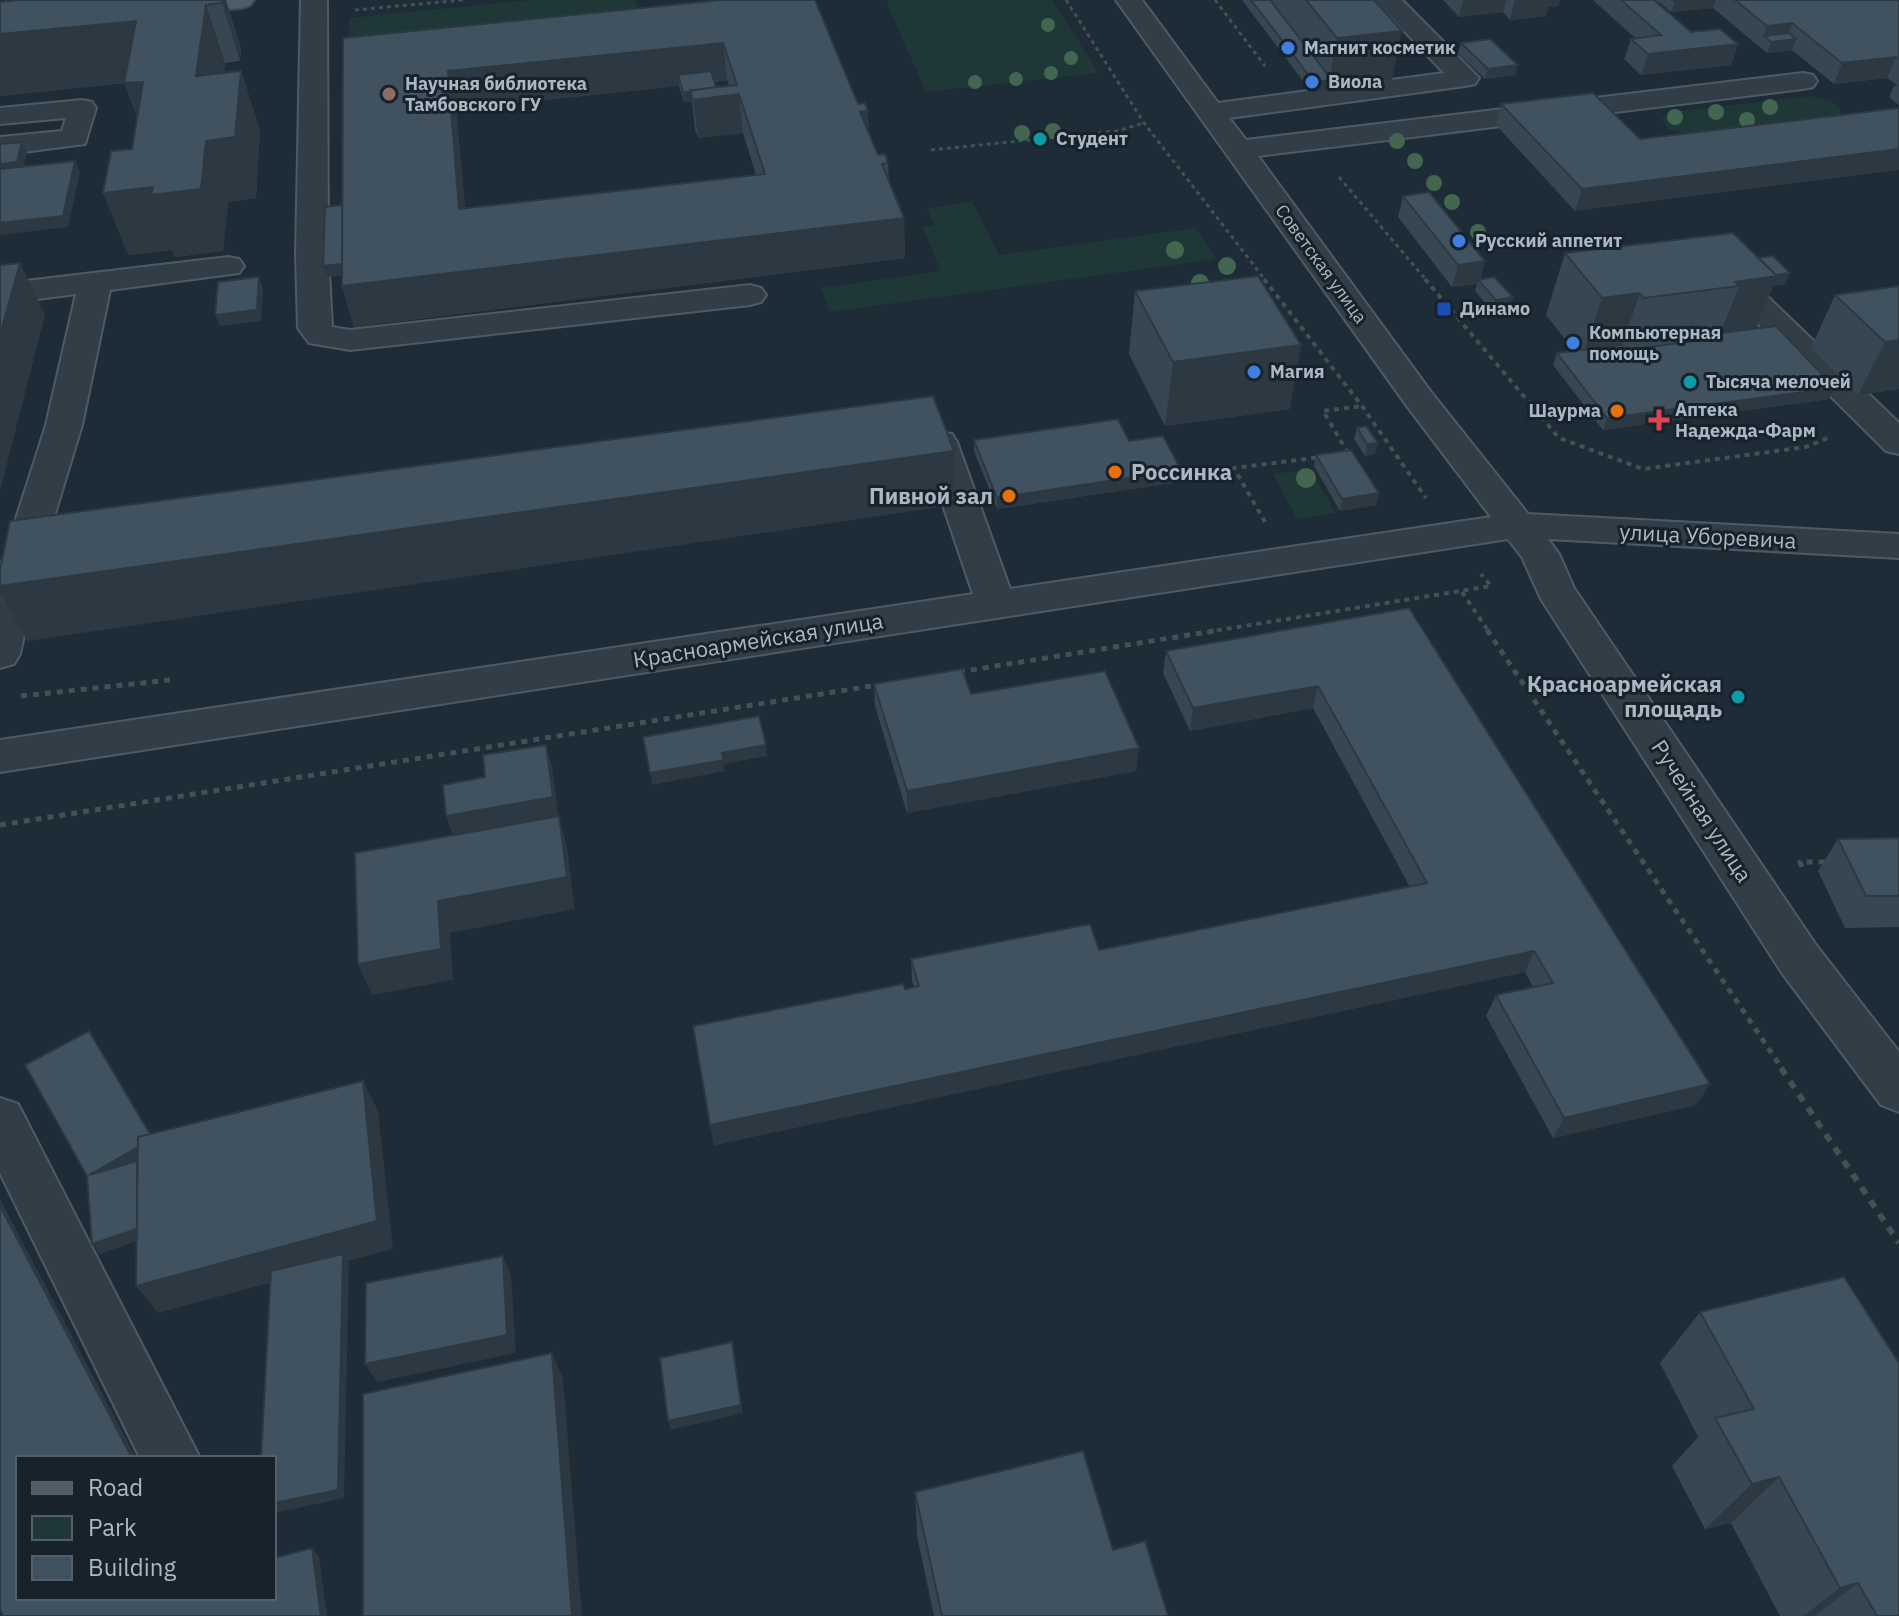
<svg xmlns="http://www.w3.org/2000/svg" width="1899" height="1616" font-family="'IBM Plex Sans',sans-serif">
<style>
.green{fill:#1f3837}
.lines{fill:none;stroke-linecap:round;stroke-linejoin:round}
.minor-casing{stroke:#4e5b65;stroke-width:4}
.major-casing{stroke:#3d4953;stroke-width:4}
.path-far3{stroke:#3d5453;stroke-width:3;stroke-dasharray:4 4;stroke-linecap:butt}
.path-far2{stroke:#3d5453;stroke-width:4;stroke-dasharray:5 5;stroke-linecap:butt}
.path-far1{stroke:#3d5453;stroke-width:5;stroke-dasharray:6 6;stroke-linecap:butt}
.path{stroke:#3d5453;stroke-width:6;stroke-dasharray:8 8;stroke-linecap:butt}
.minor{fill:#313d47;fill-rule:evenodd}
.major{fill:#4e5d67;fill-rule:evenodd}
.tree{fill:#426650}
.wall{fill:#374752;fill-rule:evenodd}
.shaded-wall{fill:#2d3942}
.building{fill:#40525f;stroke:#2d3942;stroke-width:2;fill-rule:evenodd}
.shop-dot{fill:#3f7fe0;stroke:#17222b;stroke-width:3}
.education-dot{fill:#8d6e63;stroke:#17222b;stroke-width:3}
.culture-dot{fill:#0f9aa8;stroke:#17222b;stroke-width:3}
.transit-dot{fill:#1a4fb4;stroke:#17222b;stroke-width:3}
.food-dot{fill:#e8710a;stroke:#17222b;stroke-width:3}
.health-dot{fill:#e0444e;stroke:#17222b;stroke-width:3}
.labels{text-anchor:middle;stroke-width:6;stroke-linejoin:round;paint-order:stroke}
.far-poi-label{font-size:18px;font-weight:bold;fill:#aab8c5;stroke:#17222b;text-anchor:start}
.far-street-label{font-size:18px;fill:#aab8c5;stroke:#17222b}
.poi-label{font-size:22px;font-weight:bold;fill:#aab8c5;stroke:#17222b;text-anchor:end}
.street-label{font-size:22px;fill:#aab8c5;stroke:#17222b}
</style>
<rect width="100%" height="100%" fill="#1d2c36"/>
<!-- green -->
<path class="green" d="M531 0H635L643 27 349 46V18Z
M893 0H1052L1099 73 926 92 886 2Z
M1810 96 1833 102 1840 107V116L1690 135 1668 129 1661 119 1673 112Z
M972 202 999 255 1196 228 1216 259 830 312 821 288 941 271 922 227 934 225 927 208Z
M1310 469 1336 513 1297 519 1273 474Z"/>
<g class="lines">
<defs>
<path id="minor" d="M301 0H327L328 254 332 327 350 330 750 285 761 288 766 295 761 302 750 305 350 350 309 343 298 328 296 254Z
M1116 0H1142L1218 103 1444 73 1375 0H1402L1479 78 1475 84 1465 86 1229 118 1246 140 1803 73 1813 75 1817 81 1813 87 1803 89 1258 156 1431 392 1528 514 1899 534V558L1548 539 1559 554 1574 588 1816 945 1899 1052V1112L1881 1105 1782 973 1541 599 1522 557 1508 539 0 772V740L973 594 926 455 912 452 907 444 912 436C927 433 937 431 952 434L957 442 1010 589 1491 517 1407 406Z
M82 100 92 102 96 108 85 144 0 155V137L62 131 66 118 0 124V108Z
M228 257 239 259 244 266 239 273 110 290 82 425 37 573 20 654 14 664 0 668V569L46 425 76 294 0 304V284Z
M1735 273 1746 276 1899 423V454L1886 451 1727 293 1704 292 1699 285 1704 278Z
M0 1098 18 1104 200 1458H140L0 1173Z"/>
<path id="major" d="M163 0H254L250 5 241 8 166 15 157 12 153 7Z"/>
</defs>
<!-- minor casing -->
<use href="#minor" class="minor-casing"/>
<!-- major casing -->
<use href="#major" class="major-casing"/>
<!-- path-far3 -->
<path class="path-far3" d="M1066 0 1144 123 1266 281
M1215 0 1265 66
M355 10 463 0
M931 150 1117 131 1144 123
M1339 177 1427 281"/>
<!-- path-far2 -->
<path class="path-far2" d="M1264 279 1362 406 1426 498
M1425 279 1559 438 1643 469 1806 447 1830 437
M1348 453 1323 411 1362 406
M1265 522 1234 468 1322 457
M1462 592 1489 632
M1207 632 1491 586 1481 574"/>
<!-- path-far1 -->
<path class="path-far1" d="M1487 630 1783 1070
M959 672 1220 630
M21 696 170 680
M0 825 878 685
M1802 867 1800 862H1830"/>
<!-- path -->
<path class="path" d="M1781 1068 1899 1243"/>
<!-- minor -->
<use href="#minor" class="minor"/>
<!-- major -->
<use href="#major" class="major"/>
</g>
<!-- trees -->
<g class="tree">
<circle cx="1048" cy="25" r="7"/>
<circle cx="1071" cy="58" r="7"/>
<circle cx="1051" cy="73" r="7"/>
<circle cx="1016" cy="79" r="7"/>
<circle cx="975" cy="82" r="7"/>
<circle cx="1770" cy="107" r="8"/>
<circle cx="1716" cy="112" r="8"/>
<circle cx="1675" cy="117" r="8"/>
<circle cx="1747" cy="120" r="8"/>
<circle cx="1053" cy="131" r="8"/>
<circle cx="1022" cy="133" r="8"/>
<circle cx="1397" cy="141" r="8"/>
<circle cx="1415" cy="161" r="8"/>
<circle cx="1434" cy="183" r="8"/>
<circle cx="1452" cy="202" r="8"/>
<circle cx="1478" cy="232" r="8"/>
<circle cx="1175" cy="250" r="9"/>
<circle cx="1227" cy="266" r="9"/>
<circle cx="1200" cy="283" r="9"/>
<circle cx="1306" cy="478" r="10"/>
</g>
<!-- wall -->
<path class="wall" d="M226 0 241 49 240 61 225 63 224 73 241 71 260 131 256 198 228 202 223 251 175 257 172 250 128 255 137 117 125 83 0 96V2Z
M721 0 869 135 878 155 888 163 889 182 904 218 905 258 354 327 342 286V275L327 277 342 205 343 38ZM727 80 729 86 716 87 715 82ZM679 86 684 102H692L695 129 698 138 743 133 756 175 465 208 456 109Z
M1242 0H1374L1392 80 1331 87V91L1312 93Z
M1443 0H1560L1558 6 1548 7 1546 16 1510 20 1503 12 1459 17Z
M1593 0H1899V105L1889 97 1894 86H1898L1887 78 1834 84 1792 50 1767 53 1713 8 1671 12 1659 2H1656L1691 32 1738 44 1731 65 1641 75 1624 59 1631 39 1635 38Z
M1461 43 1518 65 1515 75 1485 79 1458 53Z
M1501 104 1640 139 1575 211 1496 125Z
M1403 196 1481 279 1513 297 1510 308 1493 312 1475 291 1477 284 1452 287 1398 217Z
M1565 253 1758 258 1790 273 1785 284 1773 286 1756 328 1829 399 1603 430 1553 365 1557 353 1574 351 1546 315Z
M1899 286V389L1858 395 1811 348 1835 295Z
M1135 291 1290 409 1165 426 1129 354Z
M1357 428 1375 454 1365 456 1354 439Z
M974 440 1129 441 1181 470 1179 482 997 509 974 451Z
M1316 455 1379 493 1376 505 1340 511 1314 466Z
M1409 608 1710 1084 1696 1105 1553 1138 1486 1016 1496 995 1533 987 1525 972 714 1145 710 1125 905 989 914 987 912 981 911 959 1099 950 1410 887 1313 708 1190 731 1163 673 1166 651Z
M874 684 971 694 1139 748 1136 771 907 813 875 706Z
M1899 838V927L1845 928 1818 871 1838 839Z
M1700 1312 1899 1616H1780L1731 1523 1705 1529 1672 1466 1698 1437 1660 1363Z
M915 1492 1113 1550 1168 1616H934L917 1536Z"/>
<!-- shaded-wall -->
<path class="shaded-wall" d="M222 0H226L241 49 240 61 222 3Z
M1463 0H1506L1503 12 1459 17Z
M1515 0H1560L1558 6 1548 7 1546 16 1510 20Z
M1694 0H1716L1713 8 1671 12 1675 2Z
M206 5 225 63 217 136 196 76Z
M136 21 157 79 0 96V34Z
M1792 23 1786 40 1796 39 1792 50 1767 53 1771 42 1764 36 1767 26Z
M1402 31 1392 80 1331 87V91L1312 93 1314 82 1329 80 1337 38Z
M723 43 727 80 681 85 678 75 679 86 456 109 468 238 459 209 448 71Z
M1738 44 1731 65 1641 75 1648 54Z
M1896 57 1887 78 1834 84 1842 63Z
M1518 65 1515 75 1485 79 1488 69Z
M241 71 260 131 256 198 228 202 223 251 175 257 172 250 128 255 103 193 206 141Z
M143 82 147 143 124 83Z
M690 91 692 102H684L683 92Z
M739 94 743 133 698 138 693 100Z
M868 111 870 149 860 112Z
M22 142 27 153 22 173 0 176V164Z
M1899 149V170L1575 211 1582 189Z
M75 161 80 172 68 227 0 235V223Z
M904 218 905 258 354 327 342 286Z
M1485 261 1480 282 1478 280 1477 284 1452 287 1458 265Z
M20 263 45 315 0 491V335Z
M351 263 354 274 327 277 323 266Z
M1790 273 1785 284 1773 286 1751 340 1716 344 1739 286 1735 282Z
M259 277 263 289 261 321 220 326 215 315Z
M1640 293 1618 356 1581 361 1602 298Z
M1513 297 1510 308 1493 312 1496 300Z
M1899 340V389L1858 395 1885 342Z
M1301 345 1290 409 1165 426 1173 362Z
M1835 388 1829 399 1603 430 1607 418Z
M1378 443 1375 454 1365 456 1367 444Z
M954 451V505L27 641 0 592V586Z
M1181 470 1179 482 997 509V498Z
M1379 493 1376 505 1340 511 1342 499Z
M1318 686 1313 708 1190 731 1193 708Z
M546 745 552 767 559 819 454 838 446 816Z
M766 745 767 756 724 764 725 771 652 785 650 773 722 753Z
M1139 748 1136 771 907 813V791Z
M559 816 567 848 575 909 450 933 453 980 372 995 358 964 438 901Z
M1534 951 1525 972 714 1145 710 1125Z
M89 1031 160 1149 154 1235 100 1254 92 1244 89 1175Z
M363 1081 378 1111 393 1249 348 1261 349 1263 344 1498 274 1513V1503L343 1263 158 1313 136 1286Z
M1710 1084 1696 1105 1553 1138 1564 1118Z
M0 1199 136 1458H132L0 1206Z
M503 1256 511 1275 516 1353 377 1382 365 1364Z
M732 1342 743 1413 671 1430 668 1421Z
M552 1353 563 1379 582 1616H572Z
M1779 1477 1731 1523 1705 1529 1752 1484Z
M312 1548 319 1556 327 1616H321Z
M1858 1583 1815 1616H1803L1840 1588Z"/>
<!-- building -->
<path class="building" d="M21 0H222V3L206 5 196 76 241 71 235 137 206 141 201 189 151 195 153 187 103 193 111 151 132 149 143 82 124 83 136 21 0 34V2Z
M721 0H815L858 104 865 103 868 111 860 112 878 155 885 154 888 163 882 164 904 218 342 286 343 38ZM723 43 737 85 690 90 693 100 739 94 765 174 459 209 448 71Z
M1251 0H1270L1332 80 1314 82Z
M1306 0H1374L1402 31 1337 38Z
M1621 0H1654L1691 32 1720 29 1738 44 1648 54 1631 39 1661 35Z
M1672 0H1694L1675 2Z
M1735 0H1899V59L1896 57 1842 63 1792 23 1767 26Z
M1789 33 1796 39 1771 42 1764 36Z
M1490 39 1518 65 1488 69 1461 43Z
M711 71 716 87 683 92 678 75Z
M1593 93 1640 139 1899 108V149L1582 189 1501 104Z
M22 142 17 162 0 164V144Z
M75 161 63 216 0 223V169Z
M1429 192 1485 261 1458 265 1403 196Z
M342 205V264L323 266 325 207Z
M1733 233 1777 276 1735 282 1739 286 1644 298 1640 293 1602 298 1565 253Z
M1773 256 1790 273 1776 275 1758 258Z
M20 263 0 335V265Z
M1258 276 1301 345 1173 362 1135 291Z
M259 277 257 310 215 315 218 282Z
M1494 277 1513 297 1496 300 1478 280Z
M1899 286V340L1885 342 1835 295Z
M1776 326 1835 388 1607 418 1557 353 1622 345 1626 350 1719 338 1721 333Z
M933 396 954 451 0 586V570L10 521Z
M1118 419 1129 441 1163 436 1181 470 997 498 974 440Z
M1366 426 1378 443 1367 444 1357 428Z
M1351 450 1379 493 1342 499 1316 455Z
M1409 608 1710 1084 1564 1118 1496 995 1553 983 1534 951 710 1125 693 1026 903 984 905 989 919 986 911 959 1090 924 1099 950 1427 883 1318 686 1193 708 1166 651Z
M962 669 971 694 1105 671 1139 748 907 791 874 684Z
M759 716 766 745 722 753 724 760 650 773 643 737Z
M546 745 553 797 446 816 443 785 485 777 483 755Z
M559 816 567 877 438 901 441 949 358 964 355 853Z
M1899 838V896H1866L1838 839Z
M89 1031 150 1134 138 1137V1147L89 1175 137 1161V1229L92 1244 87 1176 25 1065Z
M363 1081 377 1221 136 1286 138 1137Z
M0 1206 132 1458H18V1598H274V1558L312 1548 321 1616H3L0 1609Z
M343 1254 338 1490 274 1503V1458H261L271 1271Z
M503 1256 507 1335 365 1364 366 1283Z
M1844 1277 1899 1363V1616H1877L1858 1583 1840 1588 1779 1477 1752 1484 1715 1418 1754 1409 1700 1312Z
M732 1342 741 1405 668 1421 660 1358Z
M552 1353 572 1616H363V1394Z
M1083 1451 1113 1550 1145 1541 1168 1616H942L915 1492Z"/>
<!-- markers -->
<g class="shop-dot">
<circle cx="1288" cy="48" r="8"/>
<circle cx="1312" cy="82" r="8"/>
<circle cx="1459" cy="241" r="8"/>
<circle cx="1573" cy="343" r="8"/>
<circle cx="1254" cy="372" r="8"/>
</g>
<circle class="education-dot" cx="389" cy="94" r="8"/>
<g class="culture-dot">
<circle cx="1040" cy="139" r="8"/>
<circle cx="1690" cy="382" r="8"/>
<circle cx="1738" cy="697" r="8"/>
</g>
<rect class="transit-dot" x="1436" y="301" width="16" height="16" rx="4"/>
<g class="food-dot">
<circle cx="1617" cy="411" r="8"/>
<circle cx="1115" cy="472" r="8"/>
<circle cx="1009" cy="496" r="8"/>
</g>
<path class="health-dot" d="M1655 408h8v8h8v8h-8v8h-8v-8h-8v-8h8z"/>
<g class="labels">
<!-- far-poi labels -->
<g class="far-poi-label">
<text x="1304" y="54">Магнит косметик</text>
<text x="1328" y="88">Виола</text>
<text x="405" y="90">Научная библиотека<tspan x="405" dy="21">Тамбовского ГУ</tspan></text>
<text x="1056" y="145">Студент</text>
<text x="1475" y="247">Русский аппетит</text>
<text x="1460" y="315">Динамо</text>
<text x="1589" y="339">Компьютерная<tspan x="1589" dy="21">помощь</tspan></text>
<text x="1270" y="378">Магия</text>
<text x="1706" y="388">Тысяча мелочей</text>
<text x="1675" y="416">Аптека<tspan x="1675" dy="21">Надежда-Фарм</tspan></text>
<text x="1601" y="417" text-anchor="end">Шаурма</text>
</g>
<!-- far-street labels -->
<g class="far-street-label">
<text transform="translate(1321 264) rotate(54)" y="6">Советская улица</text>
</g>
<!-- poi labels -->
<g class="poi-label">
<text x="1131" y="480" text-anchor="start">Россинка</text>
<text x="993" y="504">Пивной зал</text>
<text x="1722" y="692">Красноармейская<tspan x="1722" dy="25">площадь</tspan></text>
</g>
<!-- street labels -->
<g class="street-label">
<text transform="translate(1708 536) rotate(3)" y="8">улица Уборевича</text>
<text transform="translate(758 640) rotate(-9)" y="8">Красноармейская улица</text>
<text transform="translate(1702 811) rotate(57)" y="8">Ручейная улица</text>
</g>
</g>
<!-- legend -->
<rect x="16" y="1456" width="260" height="144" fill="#17222b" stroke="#525e69" stroke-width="2"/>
<rect x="32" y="1482" width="40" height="12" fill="#4e5d67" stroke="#525e69" stroke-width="2"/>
<text x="88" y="1496" font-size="24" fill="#aab8c5">Road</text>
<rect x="32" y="1516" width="40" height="24" fill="#1f3837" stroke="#525e69" stroke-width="2"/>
<text x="88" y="1536" font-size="24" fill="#aab8c5">Park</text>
<rect x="32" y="1556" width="40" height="24" fill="#40525f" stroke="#525e69" stroke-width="2"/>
<text x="88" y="1576" font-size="24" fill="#aab8c5">Building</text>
</svg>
